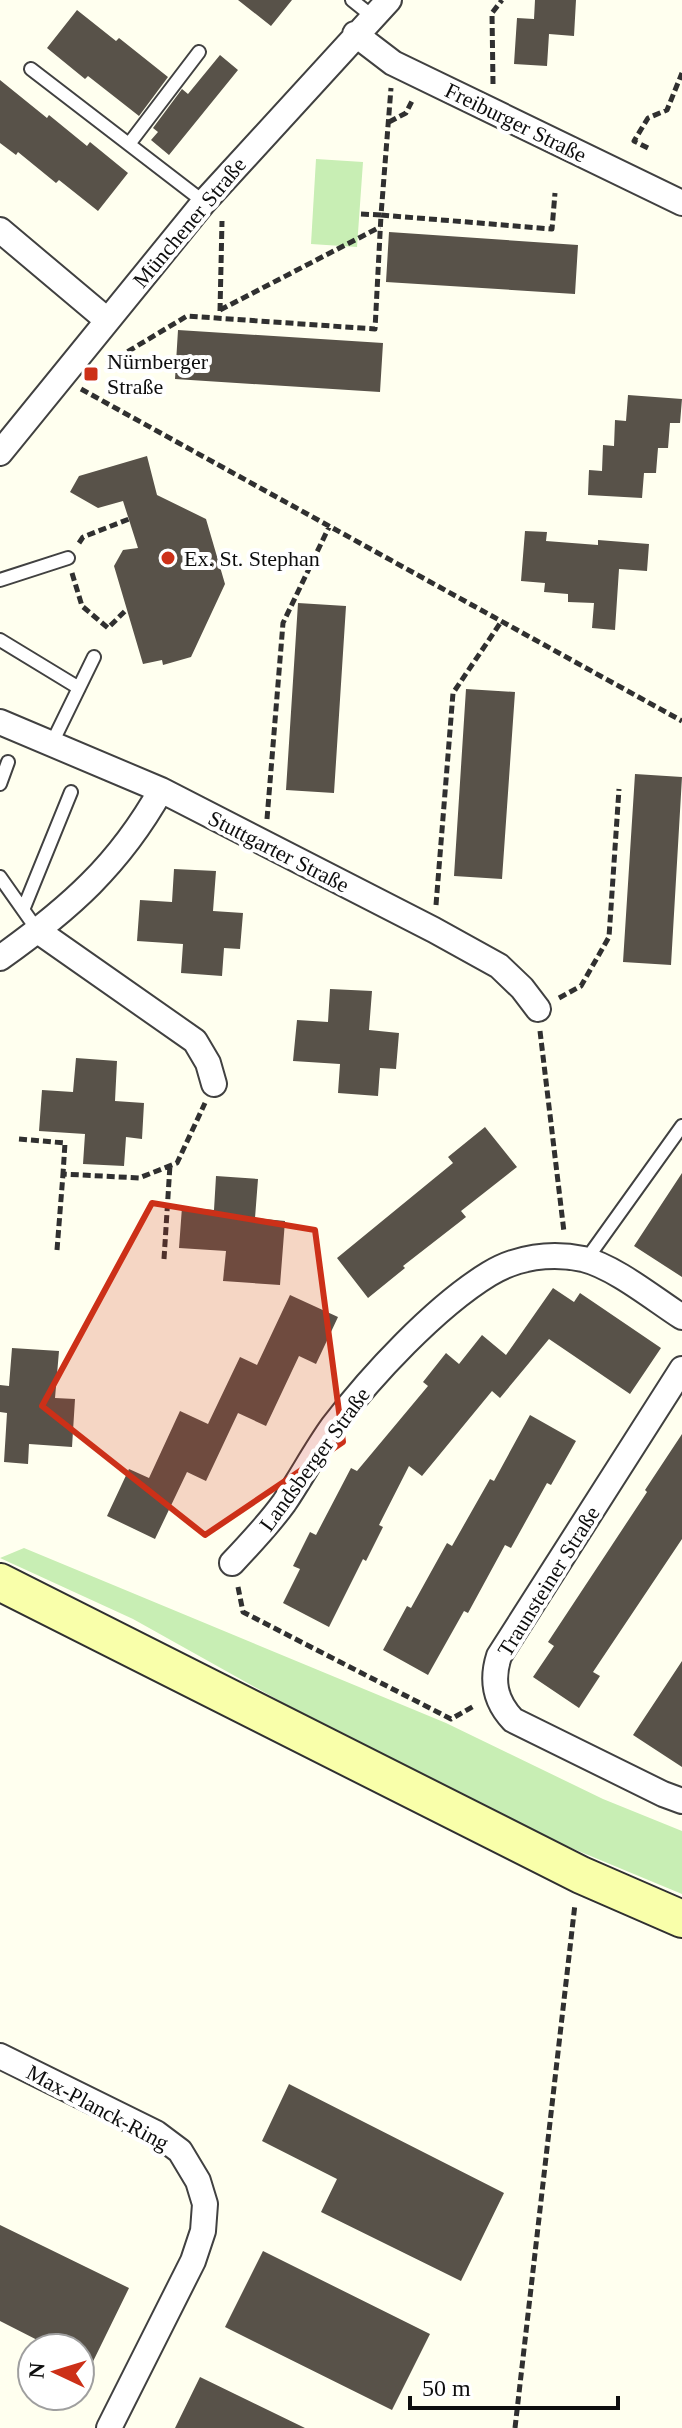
<svg xmlns="http://www.w3.org/2000/svg" width="682" height="2428" font-family="'Times New Roman',serif">
<style>
.green{fill:#c8eeb4}
.building{fill:#585249}
.lines{fill:none;stroke-linecap:round;stroke-linejoin:round}
.service-casing{stroke:#414141;stroke-width:16}
.minor-casing{stroke:#414141;stroke-width:28}
.secondary-casing{stroke:#303030;stroke-width:40}
.path{stroke:#303030;stroke-width:5;stroke-dasharray:8 4;stroke-linecap:butt}
.service{stroke:#fff;stroke-width:12}
.minor{stroke:#fff;stroke-width:24}
.secondary{stroke:#f9ffaa;stroke-width:36}
.marked{fill:#cc3018;fill-opacity:0.2;stroke:#cc3018;stroke-width:6;stroke-linejoin:round}
.poi-dot{fill:#cc3018;stroke:#fff;stroke-width:3}
.labels{text-anchor:middle;stroke-width:8;stroke-linejoin:round;paint-order:stroke}
.street-label{font-size:22px;fill:#0e0e0e;stroke:#fff}
.poi-label{font-size:22px;fill:#0e0e0e;stroke:#fff;text-anchor:start}
</style>
<rect width="100%" height="100%" fill="#ffffef"/>
<!-- green -->
<path class="green" d="M316 159 363 162 357 247 311 244Z
M24 1548 446 1723 603 1799 682 1831V1894L516 1825 337 1733 133 1619 0 1558Z"/>
<!-- building -->
<path class="building" d="M238 0H292L271 26Z
M535 0H576L574 36 549 34 547 66 514 64 517 18 534 19Z
M77 10 116 41 119 38 168 77 139 116 88 76 85 79 47 48Z
M220 55 238 70 169 155 151 140 158 132 153 128 182 89 188 94Z
M0 80 47 118 49 115 87 146 90 142 128 173 98 211 59 180 56 183 18 152 16 155 0 143Z
M389 232 578 245 575 294 386 282Z
M178 330 383 343 380 392 175 379Z
M628 395 682 399 680 423H670L668 448H658L656 473H644L642 498 588 495 589 470 602 471 603 445 614 446 615 420 626 421Z
M147 456 157 495 206 519 225 584 191 657 163 665 162 660 143 664 114 566 123 550 138 548 123 501 98 508 70 492 79 476Z
M525 531 547 532 546 541 598 545V540L649 544 647 571 619 569 615 630 592 628 594 603 568 602V594L544 592 545 583 521 581Z
M298 603 346 606 334 793 286 790Z
M466 689 515 692 502 879 454 876Z
M635 774 682 777 671 965 623 962Z
M174 869 216 871 213 911 243 913 240 949 224 948 222 976 181 973 183 944 137 941 140 900 172 902Z
M330 989 372 991 369 1030 399 1033 396 1069 380 1068 378 1096 338 1093 340 1064 293 1061 297 1020 328 1022Z
M76 1058 117 1061 115 1101 144 1103 142 1139 126 1137 124 1166 83 1164 85 1134 39 1131 42 1090 73 1092Z
M485 1127 517 1167 461 1211 466 1217 403 1266 405 1268 368 1298 337 1258 453 1163 448 1157Z
M682 1173V1277L634 1246Z
M216 1176 258 1179 255 1218 285 1221 280 1285 223 1281 226 1251 179 1248 182 1207 214 1210Z
M553 1288 574 1302 580 1293 661 1348 630 1394 549 1339 500 1398 492 1391 422 1476 409 1466 379 1525 383 1527 366 1561 363 1559 329 1627 283 1603 300 1569 293 1566 310 1532 316 1535 351 1468 357 1471 428 1386 423 1382 446 1353 459 1364 482 1335 506 1355Z
M290 1295 338 1317 316 1364 299 1356 266 1426 238 1413 206 1481 187 1472 155 1539 107 1516 129 1469 149 1478 180 1411 208 1424 240 1357 257 1365Z
M12 1348 59 1351 55 1398 75 1399 72 1447 29 1444 28 1464 4 1462 7 1413 0 1412V1385L9 1386Z
M530 1415 576 1441 551 1485 547 1483 511 1548 505 1545 468 1613 464 1611 428 1675 383 1650 407 1606 411 1608 447 1543 452 1546 490 1479 494 1481Z
M682 1434V1539L593 1672 600 1676 579 1708 533 1677 554 1646 548 1642 647 1492 645 1490Z
M682 1661V1767L633 1735Z
M289 2084 504 2193 461 2281 321 2212 337 2179 262 2141Z
M0 2225 129 2288 80 2388V2348H53L0 2321Z
M263 2251 430 2334 392 2410 225 2327Z
M200 2377 305 2428H175Z"/>
<g class="lines">
<defs>
<path id="service" d="M352 0 372 16
M31 69 204 202
M129 144 199 52
M0 580 68 558
M0 640 79 688
M52 743 94 657
M0 784 8 762
M0 877 38 931
M23 910 71 792
M586 1260 682 1126"/>
<path id="minor" d="M355 34 393 63 682 203
M0 230 107 320
M0 453 204 202 389 0
M0 722 161 790 434 930 499 966 522 988 538 1009
M38 931 195 1041 208 1063 214 1084
M0 958C69 909 119 865 161 790
M682 1369 499 1656C491 1681 495 1701 513 1720L663 1794 682 1801
M232 1563C250 1544 268 1525 284 1503 301 1478 315 1451 333 1426 371 1376 435 1307 489 1274 517 1257 551 1252 583 1259 615 1267 654 1299 682 1317
M0 2056 156 2133 180 2151 198 2181 205 2204 203 2231 193 2261 109 2428"/>
<path id="secondary" d="M0 1582 581 1875 682 1919"/>
</defs>
<!-- service casing -->
<use href="#service" class="service-casing"/>
<!-- minor casing -->
<use href="#minor" class="minor-casing"/>
<!-- secondary casing -->
<use href="#secondary" class="secondary-casing"/>
<!-- path -->
<path class="path" d="M493 84 492 13 502 0
M389 122 406 113 413 99
M648 148 634 141 648 118 667 110 682 73
M361 214 381 215 391 88
M220 310 380 227
M220 311 222 221
M107 364 187 316 375 329 381 215 552 229 555 193
M81 389 682 721
M79 543 83 537 129 519
M72 573 82 606 108 628 127 609
M267 819 283 623 329 527
M436 905 453 693 501 622
M559 998 581 986 609 937 619 789
M540 1031 564 1232
M19 1139 65 1143 63 1174
M57 1250 63 1174 139 1178 177 1163 205 1103
M164 1259 170 1165
M238 1587 243 1612 451 1719 474 1706
M515 2428 575 1904"/>
<!-- service -->
<use href="#service" class="service"/>
<!-- minor -->
<use href="#minor" class="minor"/>
<!-- secondary -->
<use href="#secondary" class="secondary"/>
</g>
<!-- marked area -->
<path class="marked" d="M152 1203 315 1230 343 1442 205 1535 42 1406Z"/>
<!-- markers -->
<g class="poi-dot">
<rect x="83" y="366" width="16" height="16" rx="4"/>
<circle cx="168" cy="558" r="8"/>
</g>
<g class="labels">
<!-- street labels -->
<g class="street-label">
<text transform="translate(516 122) rotate(26)" y="8">Freiburger Straße</text>
<text transform="translate(189 222) rotate(-50)" y="8">Münchener Straße</text>
<text transform="translate(279 851) rotate(27)" y="8">Stuttgarter Straße</text>
<text transform="translate(314 1459) rotate(-54)" y="8">Landsberger Straße</text>
<text transform="translate(548 1581) rotate(-58)" y="8">Traunsteiner Straße</text>
<text transform="translate(98 2107) rotate(28)" y="8">Max-Planck-Ring</text>
</g>
<!-- poi labels -->
<g class="poi-label">
<text x="107" y="369">Nürnberger<tspan x="107" dy="25">Straße</tspan></text>
<text x="184" y="566">Ex. St. Stephan</text>
</g>
</g>
<!-- north arrow -->
<g transform="translate(56 2372) rotate(274)"><circle r="38" fill="#ffffff" stroke="#9f9f9f" stroke-width="2"/>
<path d="M0-6L14 30L0 20L-14 30Z" fill="#cc3018"/>
<text y="-12" font-size="22" font-weight="bold" text-anchor="middle" fill="#0e0e0e">N</text>
</g>
<!-- scale -->
<path d="M410 2396v12h208v-12" fill="none" stroke="#0e0e0e" stroke-width="4"/>
<text x="422" y="2396" font-size="24" fill="#0e0e0e" stroke="#ffffff" stroke-width="6" paint-order="stroke">50 m</text>
</svg>
